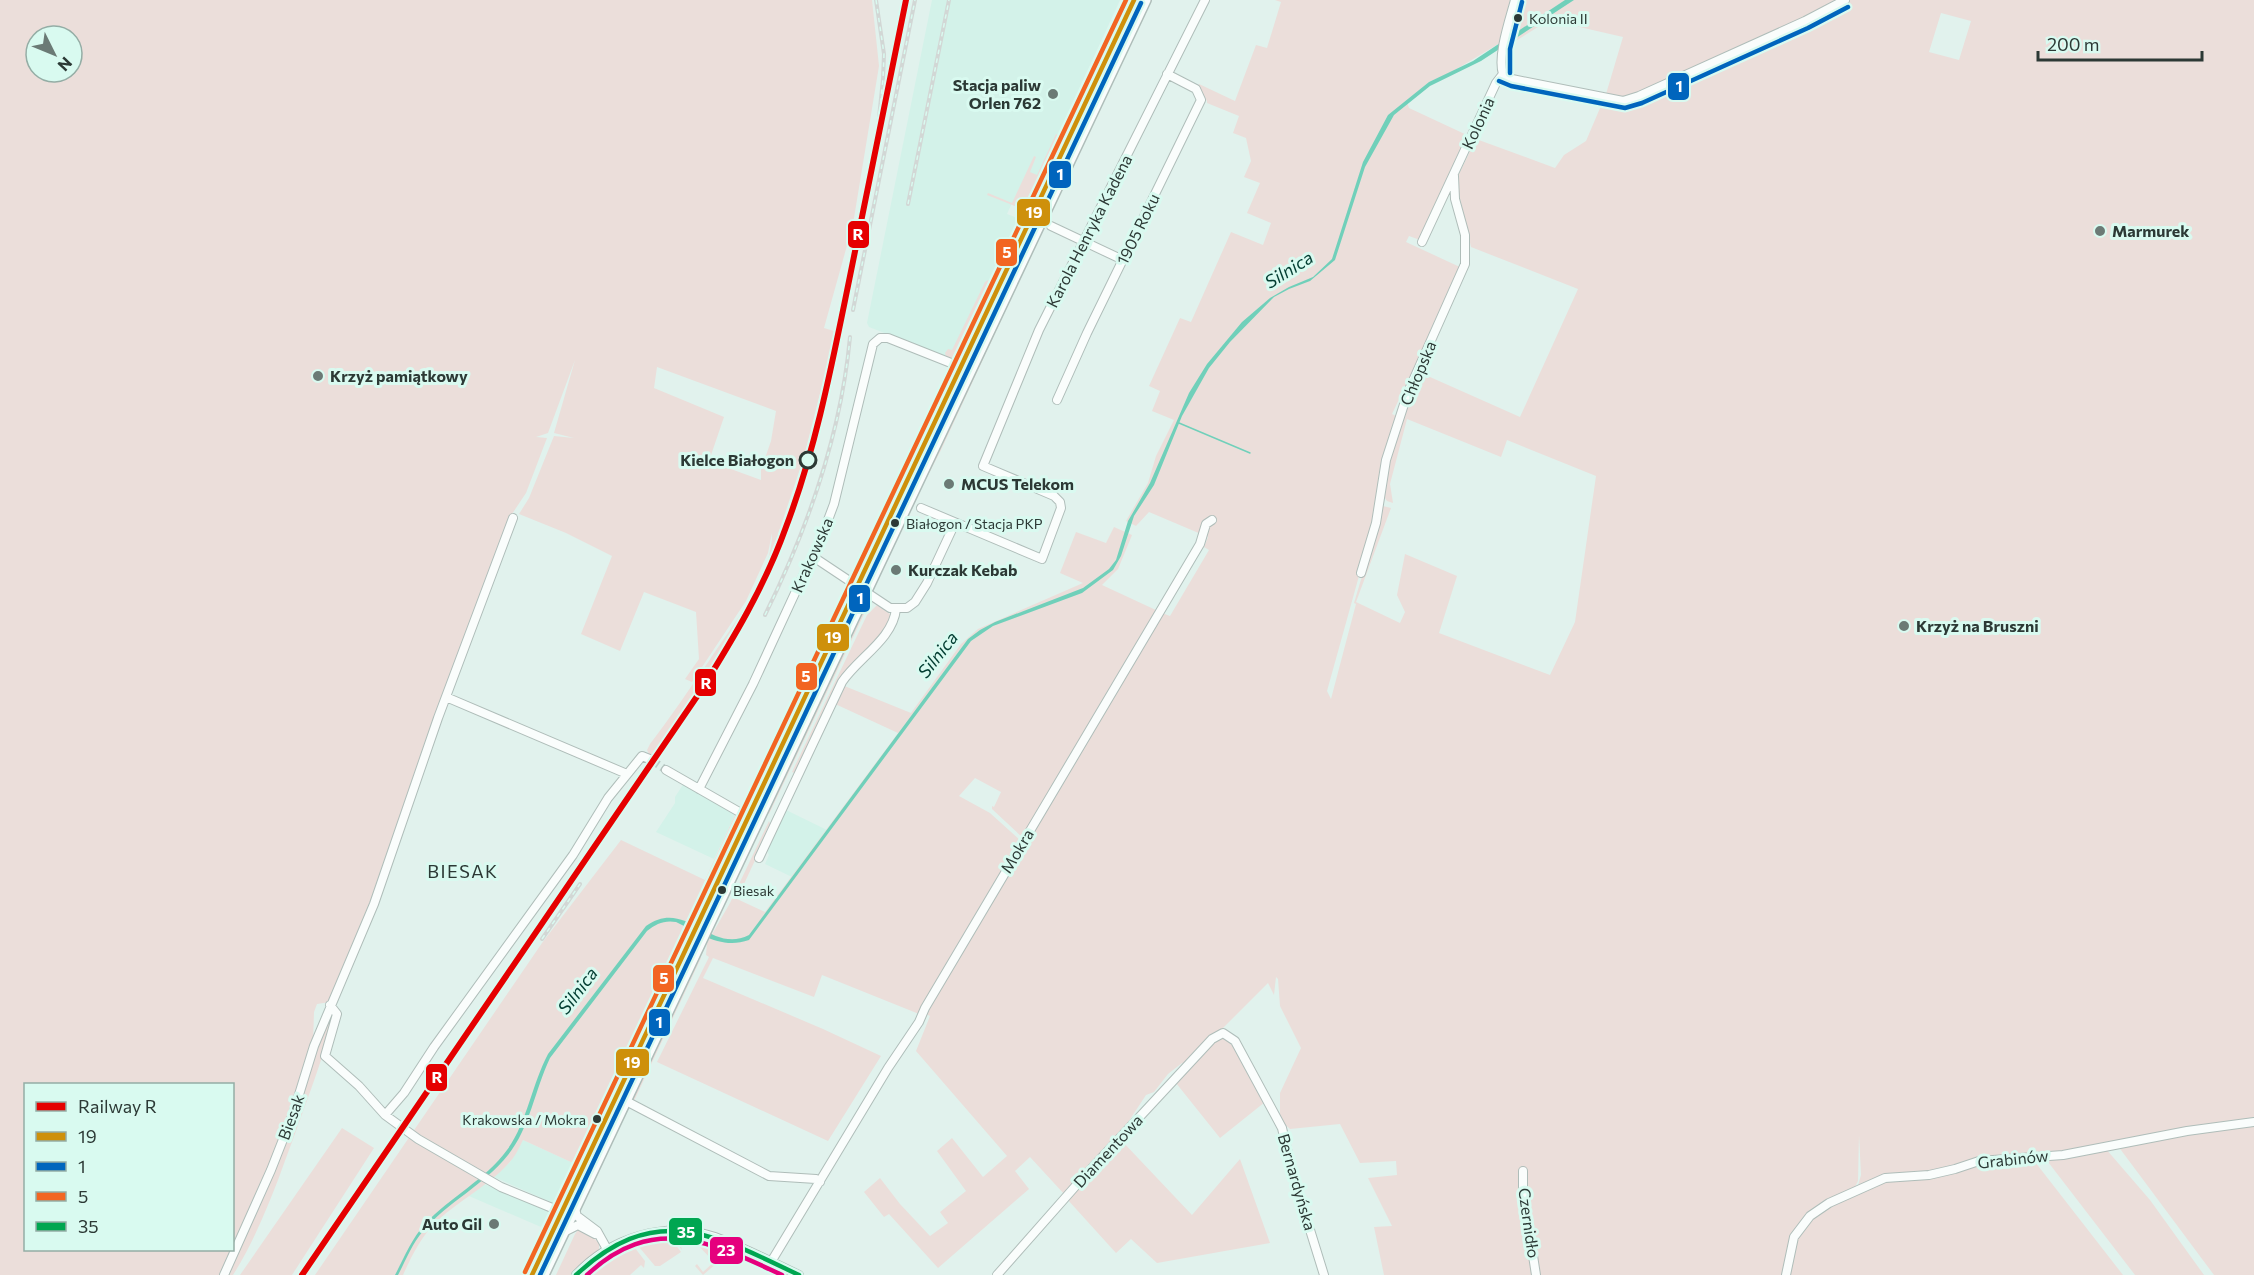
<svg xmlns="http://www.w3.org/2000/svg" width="2254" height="1275" font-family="Commissioner,sans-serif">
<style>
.built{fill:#d3f2e9}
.green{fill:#ebdeda;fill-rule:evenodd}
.water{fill:#70d0ba}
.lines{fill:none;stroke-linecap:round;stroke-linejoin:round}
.stream{stroke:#70d0ba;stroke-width:1.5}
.minor-tunnel{stroke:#bdcdc8;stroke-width:8;stroke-dasharray:8 4;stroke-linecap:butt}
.minor-casing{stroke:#afbdb9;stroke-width:10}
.major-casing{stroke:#afbdb9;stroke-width:12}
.minor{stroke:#fafdfc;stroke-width:8}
.major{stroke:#fafdfc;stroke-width:9}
.rail-casing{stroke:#d2d7d5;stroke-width:4}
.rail{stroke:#d9faf0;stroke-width:1.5;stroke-dasharray:4.5;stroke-linecap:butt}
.bus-1-casing{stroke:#d9faf0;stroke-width:9}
.bus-2-casing{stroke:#d9faf0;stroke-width:9}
.bus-3-casing{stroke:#d9faf0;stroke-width:9}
.bus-4-casing{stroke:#d9faf0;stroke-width:9}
.bus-5-casing{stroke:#d9faf0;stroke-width:9}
.bus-1{stroke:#ce900b;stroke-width:4.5}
.bus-2{stroke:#0065bd;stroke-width:4.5}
.bus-3{stroke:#f26522;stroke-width:4.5}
.bus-4{stroke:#00a651;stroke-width:4.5}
.bus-5{stroke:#e5007d;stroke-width:4.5}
.rail-1-casing{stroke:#d9faf0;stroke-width:10}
.rail-1{stroke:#e50000;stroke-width:6}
.bus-dot{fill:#2c3935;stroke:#d9faf0;stroke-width:2}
.poi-dot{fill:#6b7a75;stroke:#d9faf0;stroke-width:2}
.stop-dot{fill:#d9faf0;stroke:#2c3935;stroke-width:3}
.labels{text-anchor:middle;stroke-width:6;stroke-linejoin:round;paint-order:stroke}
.bus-label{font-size:14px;fill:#2c3935;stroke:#d9faf0;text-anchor:start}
.poi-label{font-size:16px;font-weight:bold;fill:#2c3935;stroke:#d9faf0;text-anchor:start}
.street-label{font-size:16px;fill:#2c3935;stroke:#d9faf0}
.stop-label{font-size:16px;font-weight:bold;fill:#2c3935;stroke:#d9faf0;text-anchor:end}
.water-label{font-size:18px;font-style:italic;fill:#033e32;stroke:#d9faf0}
.neighbourhood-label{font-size:18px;letter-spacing:1.5px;fill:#2c3935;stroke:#d9faf0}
.line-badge{stroke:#d9faf0;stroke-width:2}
.badge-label{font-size:16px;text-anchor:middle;font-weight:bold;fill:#fff}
</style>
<rect width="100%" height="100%" fill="#e1f2ed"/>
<!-- built -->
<path class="built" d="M932 0H1120L1038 178 1012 203 1007 214 1020 219 954 360 869 327 867 323Z
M684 783 706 798 735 815 714 859 656 832 675 803V797Z
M784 809 827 830 792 877 765 864 769 855 766 848Z
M523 1140 573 1163 553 1203 494 1177 510 1162Z
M484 1184 549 1211 541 1227 469 1196Z"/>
<!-- green -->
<path class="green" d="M0 0H872L879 66 853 224 824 328 834 331C831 345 831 367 824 378L803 460 778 534 781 536 754 595 728 643 652 760 647 750 650 744C671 717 689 689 709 661 731 627 773 575 772 533L768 553 746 601 692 682 685 679 699 659 696 612 644 592 620 651 581 634 612 556 566 533 519 514 529 498 554 436 574 438 554 433 575 360 548 433 536 437 547 438 526 493 510 517 356 943 330 1002 317 1004 314 1012 313 1043 295 1101 263 1184 222 1275H0ZM36 36H72V72H36ZM657 367 776 411 771 441 761 470V480L709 461 724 417 654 388ZM26 1084H232V1250H26Z
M1275 0H1510L1500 43 1450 73 1429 82 1407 102 1409 108 1469 136 1420 240 1409 236 1406 242 1462 268 1392 414 1396 416 1385 457 1374 522 1327 691 1331 699 1356 604 1354 603 1383 506 1391 508 1356 602 1400 623 1405 612 1397 595 1405 554 1457 576 1439 633 1550 675 1575 622 1596 476 1507 440 1501 457 1407 419 1390 484 1393 503 1387 501 1383 495C1391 453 1402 412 1421 373L1520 417 1578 289 1471 247 1457 186 1458 176 1476 139 1555 168 1564 155 1586 141 1606 94 1623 37 1549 20 1508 46 1519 0H1836L1800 19 1842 5 1850 0H2254V1275H2214L2118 1146 2016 1156 1944 1171 1900 1174 1857 1189 1861 1175 1859 1135 1858 1181 1854 1189 1799 1226 1784 1275H1384L1374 1227 1392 1226 1368 1178 1397 1175 1396 1161 1360 1163 1340 1124 1290 1129 1280 1120V1093L1301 1048 1280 1006 1278 979 1276 977 1274 995 1268 983 1186 1065 1182 1063 1168 1074 1154 1092 1146 1095 1119 1136 1065 1195 1030 1157 1015 1171 1029 1189 938 1268 889 1214 884 1217 864 1192 880 1178 900 1204 930 1236 948 1223 940 1212 966 1191 937 1151 952 1138 983 1177 1007 1156 916 1051 930 1016 924 1013 1162 613 1170 616 1209 550 1204 547 1208 537 1149 512 1136 526 1126 521 1148 483 1156 456 1174 420 1152 411 1160 391 1149 386 1180 318 1191 322 1231 232 1263 245 1271 223 1247 213 1260 183 1244 177 1251 161 1246 138 1233 133 1239 116 1207 103V101L1198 86 1199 84 1235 101 1256 45 1267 48 1281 2ZM1941 13 1971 21 1959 60 1929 52Z
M1096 90 1044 208 872 573 900 504Z
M1056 134 1060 136 1025 210 987 195 988 193 1012 203 1034 156 1036 157 1030 172 1037 175Z
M1064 180H1066L941 450 925 481Z
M988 280H992L954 361 946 357 945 353 948 349 952 350 985 282Z
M1114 527 1132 535 1118 569 1102 585 1158 611 1023 838 992 809V806L994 807 1001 792 975 778 959 796 990 813 1021 841 919 1014 822 975 814 997 713 958 703 978 823 1029 881 1056 828 1141 657 1062 709 957 706 955 707 943 730 903 769 821 771 826 737 899 765 912 898 733 833 703 842 685 911 713 961 644 978 629 1083 583 1060 573 1076 532 1106 543Z
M872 604 865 612 769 814 767 812 827 683 842 656 864 611Z
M877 605 890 614V625L850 667 797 774 792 772 867 615Z
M853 606 751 827 748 826Z
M820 648 816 664 747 810 743 811Z
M735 815H739L708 881H705L684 929 573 1163 523 1140C519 1148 515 1157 508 1164 488 1186 460 1200 438 1220 422 1235 412 1255 403 1275H315L542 943 621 840 705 880Z
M696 936 699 938 575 1202 571 1200Z
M700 957 701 958 633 1103 631 1099 693 965 697 964Z
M333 1012 335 1015C319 1071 298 1125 278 1180 265 1213 252 1245 233 1275H226L326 1021Z
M1224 1038 1233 1046 1265 1102 1220 1138 1176 1083 1214 1042Z
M342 1128 374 1148 292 1275H240Z
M1121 1140 1192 1215 1240 1159 1270 1243 1157 1263 1131 1239 1116 1253 1067 1199Z
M2106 1149 2150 1200 2204 1275H2135L2045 1158Z
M2032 1158 2123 1275H1788L1796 1239 1817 1212 1883 1181 1933 1177 1947 1175 1979 1164Z
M579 1229 590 1234 599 1243V1252L573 1275H556L575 1234Z
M669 1236 681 1252 660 1266H655L639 1247 638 1242Z
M671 1236 697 1238 731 1248 726 1255 719 1248 712 1256 717 1263 703 1275 695 1266 697 1264 703 1272 714 1262 693 1240 691 1239 681 1246 682 1250Z
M629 1244 635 1248 645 1261 644 1268 641 1265 630 1275H586L584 1273 609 1254Z"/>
<!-- water -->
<path class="water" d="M1565 0H1574L1481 61 1430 86 1394 115 1365 167 1335 260 1310 281 1289 289 1274 297 1230 342 1209 368 1182 416 1154 485 1134 516 1121 556 1113 570 1082 593 993 626 971 641 749 940C721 950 700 933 676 922 664 920 656 924 647 931L550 1058C535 1089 530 1128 508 1155 484 1185 448 1202 423 1231 412 1244 406 1260 398 1275H395C404 1258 412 1238 425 1224 450 1197 485 1180 507 1150 527 1123 532 1084 548 1054L646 926C686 897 710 955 749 935L968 639 980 630 995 622 1083 588 1109 569 1116 560 1128 521 1150 483 1189 393 1207 364 1242 322 1270 298 1289 287 1313 277 1332 259 1363 162 1388 115 1429 82 1473 61Z"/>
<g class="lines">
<!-- stream -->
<path class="stream" d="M1179 423 1250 453"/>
<!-- minor-tunnel -->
<path class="minor-tunnel" d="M652 760 666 770"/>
<defs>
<path id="minor" d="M1503 74 1512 79 1623 101 1639 96 1805 21 1845 0
M1051 226 1123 260
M1422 242 1496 83 1503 74C1497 56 1510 19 1515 0
M1057 400 1087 333 1201 100 1196 89 1167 74
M921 508 1042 559 1061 508 1060 502 1054 496 983 466 1039 330 1205 0
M813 560H818L890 608H907L915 602 927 583 955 523
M1361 573 1376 523 1386 460 1408 392 1465 264V235L1455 199 1454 176
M446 697 627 774
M666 770 748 817
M699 789 753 684 808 565 813 560 834 504 873 344 880 338H888L961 367
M759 858 842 682C858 658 893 639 896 609
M330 1005 337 1014 325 1056 359 1086 385 1115 418 1139 501 1187 562 1212
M626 1101 769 1176 816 1179 820 1182
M385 1115 404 1093 434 1047 573 855 608 798 642 756 652 760
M1523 1171V1191L1536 1275
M575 1209 577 1216 597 1231 607 1249
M566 1231 578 1225 595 1234
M771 1262 888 1068 919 1022 925 1008 1200 544 1206 524 1212 520
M224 1275 271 1170 293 1114 314 1046 374 904 438 718 513 518
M576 1275C610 1238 666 1220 715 1237 743 1247 771 1262 799 1275
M997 1275 1080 1181 1212 1039 1223 1033 1235 1041 1282 1128 1293 1175 1324 1275
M1786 1275 1794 1237 1810 1216 1829 1203 1885 1178 1929 1175 1955 1169 1979 1161 2063 1155 2187 1131 2254 1122"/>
<path id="major" d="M532 1275 1134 0
M544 1275 1146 0"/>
</defs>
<!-- minor casing -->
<use href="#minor" class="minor-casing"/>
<!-- major casing -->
<use href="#major" class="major-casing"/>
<!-- minor -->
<use href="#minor" class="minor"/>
<!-- major -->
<use href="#major" class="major"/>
<defs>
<path id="rail" d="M876 0 884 54 883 79 876 147
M908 204 949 0
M853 310 915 0
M765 615C808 528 841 435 850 337
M542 939 580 884"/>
</defs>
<!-- rail casing -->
<use href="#rail" class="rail-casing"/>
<!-- rail -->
<use href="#rail" class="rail"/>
<defs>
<path id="bus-1" d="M532 1275 1134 0"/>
<path id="bus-2" d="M1510 73V49L1522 2
M1499 81 1511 86 1625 108 1642 103 1808 28 1848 7
M540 1275 1141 3"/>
<path id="bus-3" d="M525 1272 1126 0"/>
<path id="bus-4" d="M576 1275C656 1200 715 1235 799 1275"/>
<path id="bus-5" d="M587 1275C653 1213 712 1242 782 1275"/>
</defs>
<!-- bus-1 casing -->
<use href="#bus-1" class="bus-1-casing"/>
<!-- bus-2 casing -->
<use href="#bus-2" class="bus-2-casing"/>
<!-- bus-3 casing -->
<use href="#bus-3" class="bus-3-casing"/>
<!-- bus-4 casing -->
<use href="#bus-4" class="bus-4-casing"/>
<!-- bus-5 casing -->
<use href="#bus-5" class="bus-5-casing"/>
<!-- bus-1 -->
<use href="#bus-1" class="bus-1"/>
<!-- bus-2 -->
<use href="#bus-2" class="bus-2"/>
<!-- bus-3 -->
<use href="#bus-3" class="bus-3"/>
<!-- bus-4 -->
<use href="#bus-4" class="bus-4"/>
<!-- bus-5 -->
<use href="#bus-5" class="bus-5"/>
<defs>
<path id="rail-1" d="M302 1275 700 692C733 639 765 586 786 527 816 448 832 364 849 281 868 187 887 94 906 0"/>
</defs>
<!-- rail-1 casing -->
<use href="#rail-1" class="rail-1-casing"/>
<!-- rail-1 -->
<use href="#rail-1" class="rail-1"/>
</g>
<!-- markers -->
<g class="bus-dot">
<circle cx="1518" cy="18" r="5"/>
<circle cx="895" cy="523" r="5"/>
<circle cx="722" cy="890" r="5"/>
<circle cx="597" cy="1119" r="5"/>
</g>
<g class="poi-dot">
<circle cx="1053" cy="94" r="6"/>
<circle cx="2100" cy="231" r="6"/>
<circle cx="318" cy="376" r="6"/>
<circle cx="949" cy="484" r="6"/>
<circle cx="896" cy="570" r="6"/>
<circle cx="1904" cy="626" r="6"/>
<circle cx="494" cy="1224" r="6"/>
</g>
<circle class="stop-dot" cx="808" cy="460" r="8"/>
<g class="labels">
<!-- bus labels -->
<g class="bus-label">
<text x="1529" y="24">Kolonia II</text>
<text x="906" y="529">Białogon / Stacja PKP</text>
<text x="733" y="896">Biesak</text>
<text x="586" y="1125" text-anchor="end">Krakowska / Mokra</text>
</g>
<!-- poi labels -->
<g class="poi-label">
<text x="1041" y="91" text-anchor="end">Stacja paliw<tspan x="1041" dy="18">Orlen 762</tspan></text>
<text x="2112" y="237">Marmurek</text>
<text x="330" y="382">Krzyż pamiątkowy</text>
<text x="961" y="490">MCUS Telekom</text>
<text x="908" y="576">Kurczak Kebab</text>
<text x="1916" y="632">Krzyż na Bruszni</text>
<text x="482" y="1230" text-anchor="end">Auto Gil</text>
</g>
<!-- street labels -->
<g class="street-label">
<text transform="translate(1478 123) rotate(-65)" y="6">Kolonia</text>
<text transform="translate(1138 229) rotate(-64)" y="6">1905 Roku</text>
<text transform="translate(1089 231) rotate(-63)" y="6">Karola Henryka Kadena</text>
<text transform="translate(1418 373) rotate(-67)" y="6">Chłopska</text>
<text transform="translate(812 555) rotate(-66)" y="6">Krakowska</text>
<text transform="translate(1017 851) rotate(-59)" y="6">Mokra</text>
<text transform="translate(291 1117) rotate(-70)" y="6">Biesak</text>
<text transform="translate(1108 1151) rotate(-47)" y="6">Diamentowa</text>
<text transform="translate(2013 1159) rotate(-6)" y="6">Grabinów</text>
<text transform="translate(1297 1182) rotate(74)" y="6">Bernardyńska</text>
<text transform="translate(1529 1223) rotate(82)" y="6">Czernidło</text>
</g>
<!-- stop labels -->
<g class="stop-label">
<text x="794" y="466">Kielce Białogon</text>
</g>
<!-- water labels -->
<g class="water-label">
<text transform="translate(1289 270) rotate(-32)" y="6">Silnica</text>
<text transform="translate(938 655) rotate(-52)" y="6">Silnica</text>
<text transform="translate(578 991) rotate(-53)" y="6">Silnica</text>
</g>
<!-- neighbourhood labels -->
<g class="neighbourhood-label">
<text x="463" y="878">BIESAK</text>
</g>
</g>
<g class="line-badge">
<rect x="1667" y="72" width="23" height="29" rx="6" fill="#0065bd"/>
<rect x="1048" y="160" width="24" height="29" rx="6" fill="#0065bd"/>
<rect x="1016" y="198" width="35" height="29" rx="6" fill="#ce900b"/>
<rect x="847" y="220" width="23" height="29" rx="6" fill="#e50000"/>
<rect x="995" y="238" width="23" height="29" rx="6" fill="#f26522"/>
<rect x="848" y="584" width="23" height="29" rx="6" fill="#0065bd"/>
<rect x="816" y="623" width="34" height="29" rx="6" fill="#ce900b"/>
<rect x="795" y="662" width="23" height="29" rx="6" fill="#f26522"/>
<rect x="694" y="668" width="23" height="29" rx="6" fill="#e50000"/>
<rect x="652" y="964" width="23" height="29" rx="6" fill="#f26522"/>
<rect x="648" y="1008" width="23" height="29" rx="6" fill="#0065bd"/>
<rect x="615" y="1048" width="35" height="29" rx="6" fill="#ce900b"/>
<rect x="425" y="1063" width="23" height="29" rx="6" fill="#e50000"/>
<rect x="668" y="1217" width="35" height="29" rx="6" fill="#00a651"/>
<rect x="709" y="1236" width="35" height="29" rx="6" fill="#e5007d"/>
</g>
<g class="badge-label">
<text x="1679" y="92">1</text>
<text x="1060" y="180">1</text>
<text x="1034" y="218">19</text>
<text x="858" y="240">R</text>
<text x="1007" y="258">5</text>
<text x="860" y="604">1</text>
<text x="833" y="643">19</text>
<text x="806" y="682">5</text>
<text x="706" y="689">R</text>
<text x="664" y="984">5</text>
<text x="659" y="1028">1</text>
<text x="632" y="1068">19</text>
<text x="437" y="1083">R</text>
<text x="686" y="1238">35</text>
<text x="726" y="1256">23</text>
</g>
<!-- legend -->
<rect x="24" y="1083" width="210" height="168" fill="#d9faf0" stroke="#94ada5" stroke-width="1.5"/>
<rect x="36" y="1102" width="30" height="9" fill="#e50000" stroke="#94ada5" stroke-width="1.5"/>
<text x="78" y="1113" font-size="18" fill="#2c3935">Railway R</text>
<rect x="36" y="1132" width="30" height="9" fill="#ce900b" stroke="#94ada5" stroke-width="1.5"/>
<text x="78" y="1143" font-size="18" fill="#2c3935">19</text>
<rect x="36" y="1162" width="30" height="9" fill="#0065bd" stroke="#94ada5" stroke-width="1.5"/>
<text x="78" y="1173" font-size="18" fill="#2c3935">1</text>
<rect x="36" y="1192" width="30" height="9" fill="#f26522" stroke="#94ada5" stroke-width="1.5"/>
<text x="78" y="1203" font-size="18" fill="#2c3935">5</text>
<rect x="36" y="1222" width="30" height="9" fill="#00a651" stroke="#94ada5" stroke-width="1.5"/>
<text x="78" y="1233" font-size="18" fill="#2c3935">35</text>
<!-- north arrow -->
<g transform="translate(54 54) rotate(133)"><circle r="28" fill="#d9faf0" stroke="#94ada5" stroke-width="1.5"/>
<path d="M0-4.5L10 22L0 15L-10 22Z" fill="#6b7a75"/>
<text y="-9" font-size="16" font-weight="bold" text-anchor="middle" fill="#2c3935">N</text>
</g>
<!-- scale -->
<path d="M2038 51v9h164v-9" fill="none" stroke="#2c3935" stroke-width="3"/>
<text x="2047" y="51" font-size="18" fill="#2c3935" stroke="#d9faf0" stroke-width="4.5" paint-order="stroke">200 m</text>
</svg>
